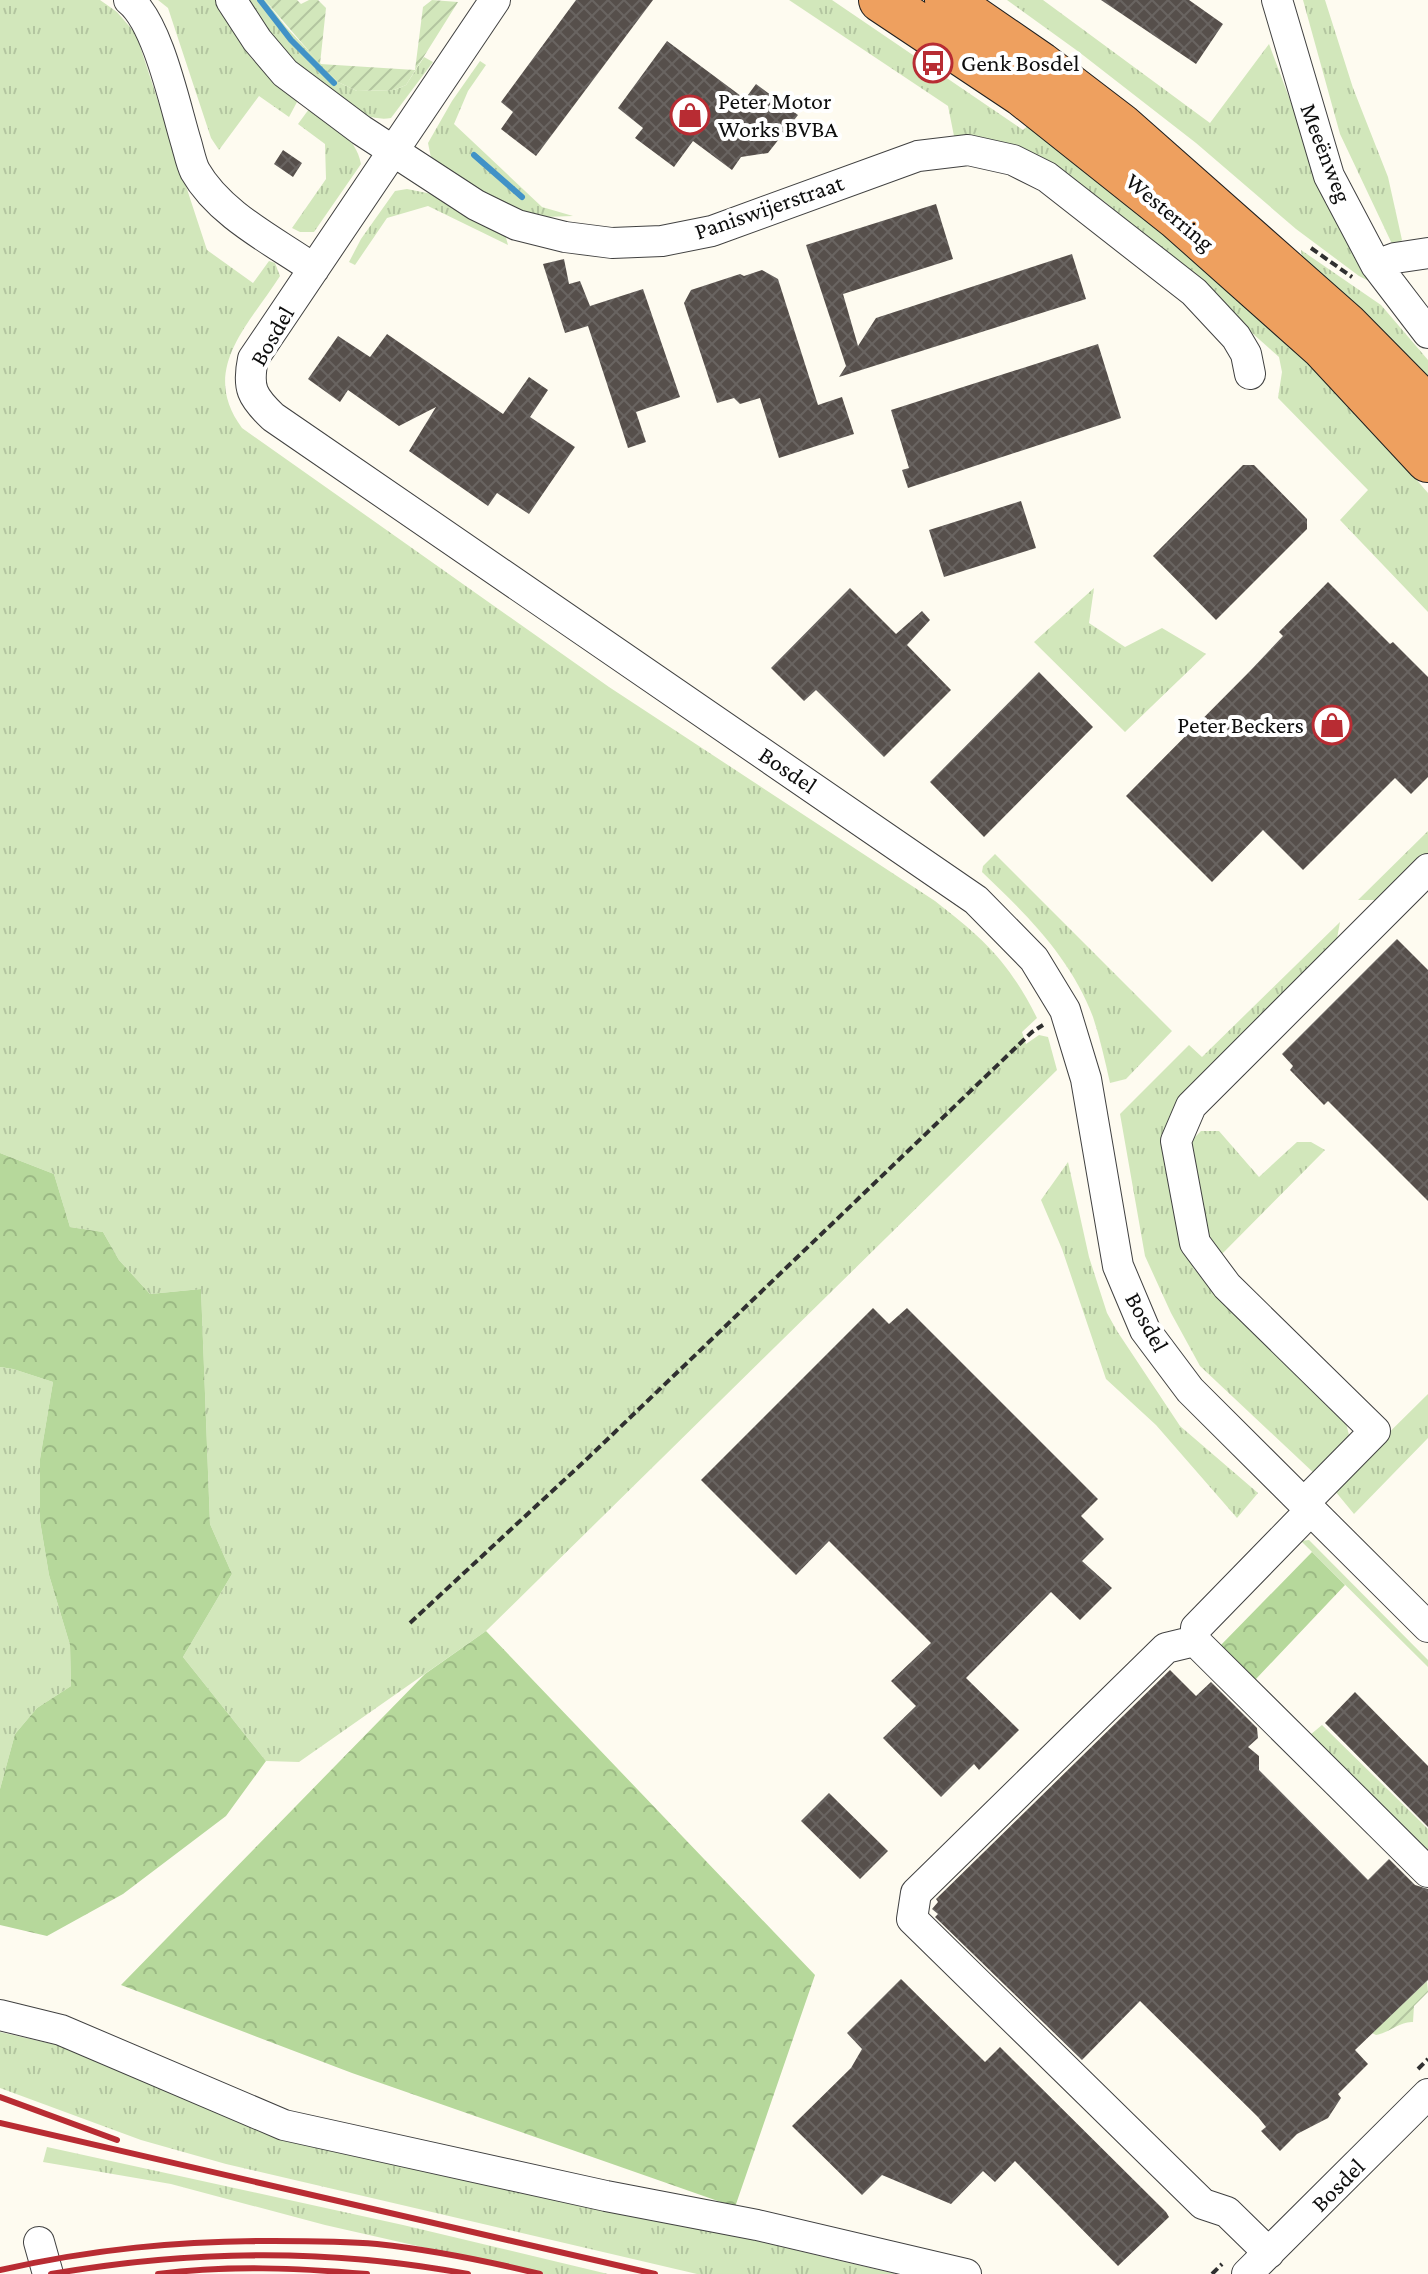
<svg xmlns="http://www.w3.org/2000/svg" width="1428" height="2274" font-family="'Crimson Pro',serif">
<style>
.grass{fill:url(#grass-tufts)}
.forest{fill:url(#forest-crowns)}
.garden{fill:url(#garden-furrows)}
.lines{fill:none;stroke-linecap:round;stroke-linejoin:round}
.stream{stroke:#4192c7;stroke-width:6}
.building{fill:url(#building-cross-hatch)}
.minor-casing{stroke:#414141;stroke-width:32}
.highway-casing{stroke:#1f1f1f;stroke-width:46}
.path{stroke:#303030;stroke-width:4;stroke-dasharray:8 4;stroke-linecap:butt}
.minor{stroke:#fff;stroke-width:30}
.highway{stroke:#eea05f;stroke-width:44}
.rail{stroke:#b82c33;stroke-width:6}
.labels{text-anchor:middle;stroke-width:8;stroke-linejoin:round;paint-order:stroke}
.poi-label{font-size:24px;fill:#0e0e0e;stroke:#fff;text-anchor:start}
.street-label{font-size:24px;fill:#0e0e0e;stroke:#fff}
</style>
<defs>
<pattern id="grass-tufts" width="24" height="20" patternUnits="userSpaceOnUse" patternTransform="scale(2)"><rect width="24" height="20" fill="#d2e7bb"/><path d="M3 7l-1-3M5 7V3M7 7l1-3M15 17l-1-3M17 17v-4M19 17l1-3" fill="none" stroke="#b3c5a0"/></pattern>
<pattern id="forest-crowns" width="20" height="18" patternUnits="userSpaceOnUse" patternTransform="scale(2)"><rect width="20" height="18" fill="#b6d89b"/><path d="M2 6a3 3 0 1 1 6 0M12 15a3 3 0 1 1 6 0" fill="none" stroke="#9bb884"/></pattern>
<pattern id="garden-furrows" width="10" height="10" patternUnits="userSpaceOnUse" patternTransform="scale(2)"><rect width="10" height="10" fill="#d2e7bb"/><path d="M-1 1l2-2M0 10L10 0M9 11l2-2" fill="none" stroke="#b3c5a0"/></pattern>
<pattern id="building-cross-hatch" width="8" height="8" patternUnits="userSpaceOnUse" patternTransform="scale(2)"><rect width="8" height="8" fill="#564f4b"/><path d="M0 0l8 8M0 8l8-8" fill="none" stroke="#696461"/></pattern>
</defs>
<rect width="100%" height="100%" fill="#fefbf0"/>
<!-- grass -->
<path class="grass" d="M0 0H100L117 12 136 34 207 250 253 283 269 261 275 263 280 276C248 326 199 370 242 428L609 687 935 901C984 939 1009 962 1037 1018L1022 1032 1026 1044 1039 1035 1048 1037 1057 1070 486 1631 299 1762 266 1761 183 1657 232 1574 210 1524 201 1289 150 1294 119 1260 103 1232 70 1227 54 1174 0 1153Z
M158 0H215L251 58 297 102 289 117 259 96 219 150 211 138 168 8Z
M246 0H265L286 27 338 82 357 91 394 90 406 85 424 57 433 62 391 118C340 127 273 37 246 0Z
M789 0H832L1023 130 1033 121 1296 341 1428 493V612L1340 520 1368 490 1278 398 1282 372 1279 357 1105 202 1029 151 982 137 954 136 948 106Z
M1007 0H1043L1210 123 1269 44 1332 212 1373 283 1359 276 1296 229 1196 143 1079 52Z
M1303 0H1325L1353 88 1388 177 1402 240 1393 246 1340 134Z
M480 61 486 65 468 91 454 124 542 207 573 216 545 217 519 210 490 197 437 166 431 158 428 143 452 101Z
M309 109C331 125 356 136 361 164L314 232H300L292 228 326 179 325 144 298 124Z
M407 189 432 194 462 214 500 231 505 234 508 245 428 206 387 218 355 265 349 262 361 239 395 191Z
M1301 250 1381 305 1428 360V391L1303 266Z
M1094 588 1089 623 1125 647 1162 628 1206 654 1125 732 1034 642Z
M1428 831V853L1381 900H1358Z
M995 854 1172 1031 1126 1079 1110 1083C1105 1061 1100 1038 1093 1017 1071 958 1026 914 982 872L983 866Z
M1340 922 1336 944 1183 1097 1179 1232 1194 1269 1345 1419 1350 1439 1316 1475 1200 1366 1171 1313 1145 1256 1120 1114 1189 1045 1202 1057Z
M1201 1131H1219L1259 1177 1297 1142H1311L1325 1150 1217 1259 1212 1253 1189 1159 1192 1140Z
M1068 1162 1089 1257 1107 1313 1117 1331 1180 1426 1258 1493 1237 1518 1156 1425 1106 1379 1062 1249 1041 1200Z
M0 1367 13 1369 53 1382 40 1459V1521L49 1575 70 1645 71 1686 37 1708 15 1734 0 1789Z
M1428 1394V1438L1354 1514 1335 1491 1343 1478Z
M1309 1540 1428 1660V1667L1301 1541Z
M1322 1725 1428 1829V1853L1310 1735Z
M0 2032 61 2046 410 2158 896 2274H697L226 2164 141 2140 0 2088Z
M47 2147 403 2225 608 2274H541L325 2225 171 2184 43 2162Z"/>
<!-- forest -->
<path class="forest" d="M0 1153 54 1174 70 1227 103 1232 119 1260 150 1294 201 1289 210 1524 232 1574 183 1657 266 1761 226 1816 123 1894 47 1936 0 1925V1789L15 1734 37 1708 71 1686 70 1645 49 1575 40 1521V1459L53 1382 13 1369 0 1367Z
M1312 1552 1345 1585 1255 1680 1219 1647Z
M486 1631 815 1975 735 2207 352 2073 121 1985 425 1674Z"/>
<!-- garden -->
<path class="garden" d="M265 0H297L301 4 309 0H318L326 8 320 64 415 70 423 7 432 0 458 2 406 85 394 90 357 91 338 82 320 64Z
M1427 1981 1428 1992 1414 2006 1413 2022C1400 2021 1389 2033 1376 2035L1372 2033Z"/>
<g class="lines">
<!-- stream -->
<path class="stream" d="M260 0 291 40 334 83
M474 155 522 197"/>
</g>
<!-- building -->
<path class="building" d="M576 0H653L536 156 501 129 513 112 501 102Z
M1101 0H1189L1223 24 1196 64Z
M667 41 745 99 756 84 798 115 768 153 741 157 732 170 693 141 674 167 635 138 643 128 618 108Z
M283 150 302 163 293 177 274 164Z
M936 204 953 259 843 294 858 346 876 318 1072 254 1086 299 839 377 846 366 806 245Z
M564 259 569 284 580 281 590 306 643 289 680 397 636 412 646 442 628 448 588 326 565 333 543 264Z
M762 270 778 279 818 405 842 397 854 434 779 458 760 398 740 404 734 398 717 403 684 303 691 290 740 274 744 276Z
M387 334 503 414 529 377 548 390 530 417 575 447 529 514 497 493 488 506 409 451 436 407 399 426 348 390 340 402 308 379 338 336 370 357Z
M1098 344 1121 418 908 488 902 470 909 468 891 410Z
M1243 465H1254L1307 519V529L1216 620 1153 556Z
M1021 501 1036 548 944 577 929 530Z
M1328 582 1390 644 1393 642 1428 677V777L1411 794 1395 778 1303 870 1263 830 1212 882 1126 796 1250 671 1283 636 1279 632Z
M850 588 896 634 922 611 930 620 907 645 951 690 884 757 816 690 804 701 771 668Z
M1039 672 1093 727 984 837 930 782Z
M1397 939 1428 970V1201L1328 1101 1324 1105 1290 1070 1293 1066 1282 1054Z
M873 1308 889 1324 907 1308 1098 1499 1081 1516 1104 1539 1082 1561 1112 1588 1080 1620 1051 1592 966 1678 1019 1730 979 1770 974 1764 941 1797 883 1738 916 1706 891 1681 931 1643 829 1541 796 1575 701 1480Z
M1170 1670 1196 1696 1211 1682 1257 1728 1258 1738 1248 1747 1259 1756V1770L1368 1880 1389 1859 1415 1885 1428 1889V1980L1355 2050 1368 2064 1338 2094 1341 2098 1328 2118 1297 2134 1280 2151 1261 2131 1266 2127 1258 2117 1140 2001 1082 2060 935 1917 938 1914 932 1909 938 1902 936 1899Z
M1355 1692 1428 1766V1827L1325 1723Z
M829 1793 888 1851 860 1879 801 1821Z
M901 1979 985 2062 1000 2047 1166 2212 1169 2217 1118 2266 1015 2161 995 2182 983 2171 951 2204 882 2175 862 2195 792 2126 851 2068 862 2049 847 2033Z"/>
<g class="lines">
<defs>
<path id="minor" d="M129 0C158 23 175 106 186 142 189 152 191 163 195 171 220 215 274 241 314 269
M231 0 257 40 285 73 361 130 476 205 517 225 565 237 612 243 662 241 712 231 918 156 968 150 1013 160 1047 177 1194 292 1236 337 1246 354 1250 374
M495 0 253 359C247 388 252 397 273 417L976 900 1034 959 1065 1010 1086 1079 1118 1266 1145 1330 1190 1390 1428 1627
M1277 0 1329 176 1376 265 1428 333
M1376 265 1395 258 1428 253
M1304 1503 1375 1431 1227 1286 1195 1243 1176 1141 1191 1106 1428 869
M1311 1510 1196 1628 1195 1641 1428 1872
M1195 1641 1166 1648 916 1893 912 1919 1203 2204 1227 2212 1269 2253
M0 2015 61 2030 284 2125 606 2196 757 2225 966 2274
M39 2242 48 2274
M1247 2274 1428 2094"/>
<path id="highway" d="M881 0 1022 94 1178 218 1323 347 1428 460
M947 0 1040 64 1121 126 1346 325 1428 408"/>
</defs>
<!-- minor casing -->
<use href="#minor" class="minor-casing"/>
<!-- highway casing -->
<use href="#highway" class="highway-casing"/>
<!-- path -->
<path class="path" d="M1311 248 1352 277
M410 1623 589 1457 1032 1032 1043 1025
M1418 2069 1428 2059
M1212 2274 1222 2264"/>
<!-- minor -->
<use href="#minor" class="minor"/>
<!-- highway -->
<use href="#highway" class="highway"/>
<!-- rail -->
<path class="rail" d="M0 2097 117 2140
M0 2123 655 2274
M0 2270C94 2249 177 2241 273 2241 308 2241 343 2241 377 2244 432 2250 487 2261 540 2274
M51 2274C189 2250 330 2248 468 2274
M158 2274C228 2265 298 2268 367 2274"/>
</g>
<!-- icons -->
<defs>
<symbol id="bus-ring" viewBox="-11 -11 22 22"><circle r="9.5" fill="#fff" stroke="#b82c33" stroke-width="1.5"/><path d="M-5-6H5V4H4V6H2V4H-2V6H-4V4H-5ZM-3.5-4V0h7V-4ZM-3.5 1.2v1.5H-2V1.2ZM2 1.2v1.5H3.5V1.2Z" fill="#b82c33"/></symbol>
<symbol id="shop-ring" viewBox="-11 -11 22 22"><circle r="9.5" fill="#fff" stroke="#b82c33" stroke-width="1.5"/><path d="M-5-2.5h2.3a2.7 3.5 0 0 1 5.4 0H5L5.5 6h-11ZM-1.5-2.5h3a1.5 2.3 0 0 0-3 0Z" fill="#b82c33"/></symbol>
</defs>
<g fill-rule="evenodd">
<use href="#bus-ring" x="911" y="41" width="44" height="44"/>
<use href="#shop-ring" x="668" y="93" width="44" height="44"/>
<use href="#shop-ring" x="1310" y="703" width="44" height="44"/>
</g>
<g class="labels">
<!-- poi labels -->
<g class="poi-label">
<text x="961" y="71">Genk Bosdel</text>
<text x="718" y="109">Peter Motor<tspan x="718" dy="28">Works BVBA</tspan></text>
<text x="1304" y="733" text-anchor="end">Peter Beckers</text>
</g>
<!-- street labels -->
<g class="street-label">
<text transform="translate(1326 153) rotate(69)" y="8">Meeënweg</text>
<text transform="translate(769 207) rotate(-19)" y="8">Paniswijerstraat</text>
<text transform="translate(1170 212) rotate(40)" y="8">Westerring</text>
<text transform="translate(272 336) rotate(-60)" y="8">Bosdel</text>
<text transform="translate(788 770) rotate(34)" y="8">Bosdel</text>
<text transform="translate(1147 1322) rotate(61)" y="8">Bosdel</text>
<text transform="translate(1338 2185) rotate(-45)" y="8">Bosdel</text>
</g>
</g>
</svg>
